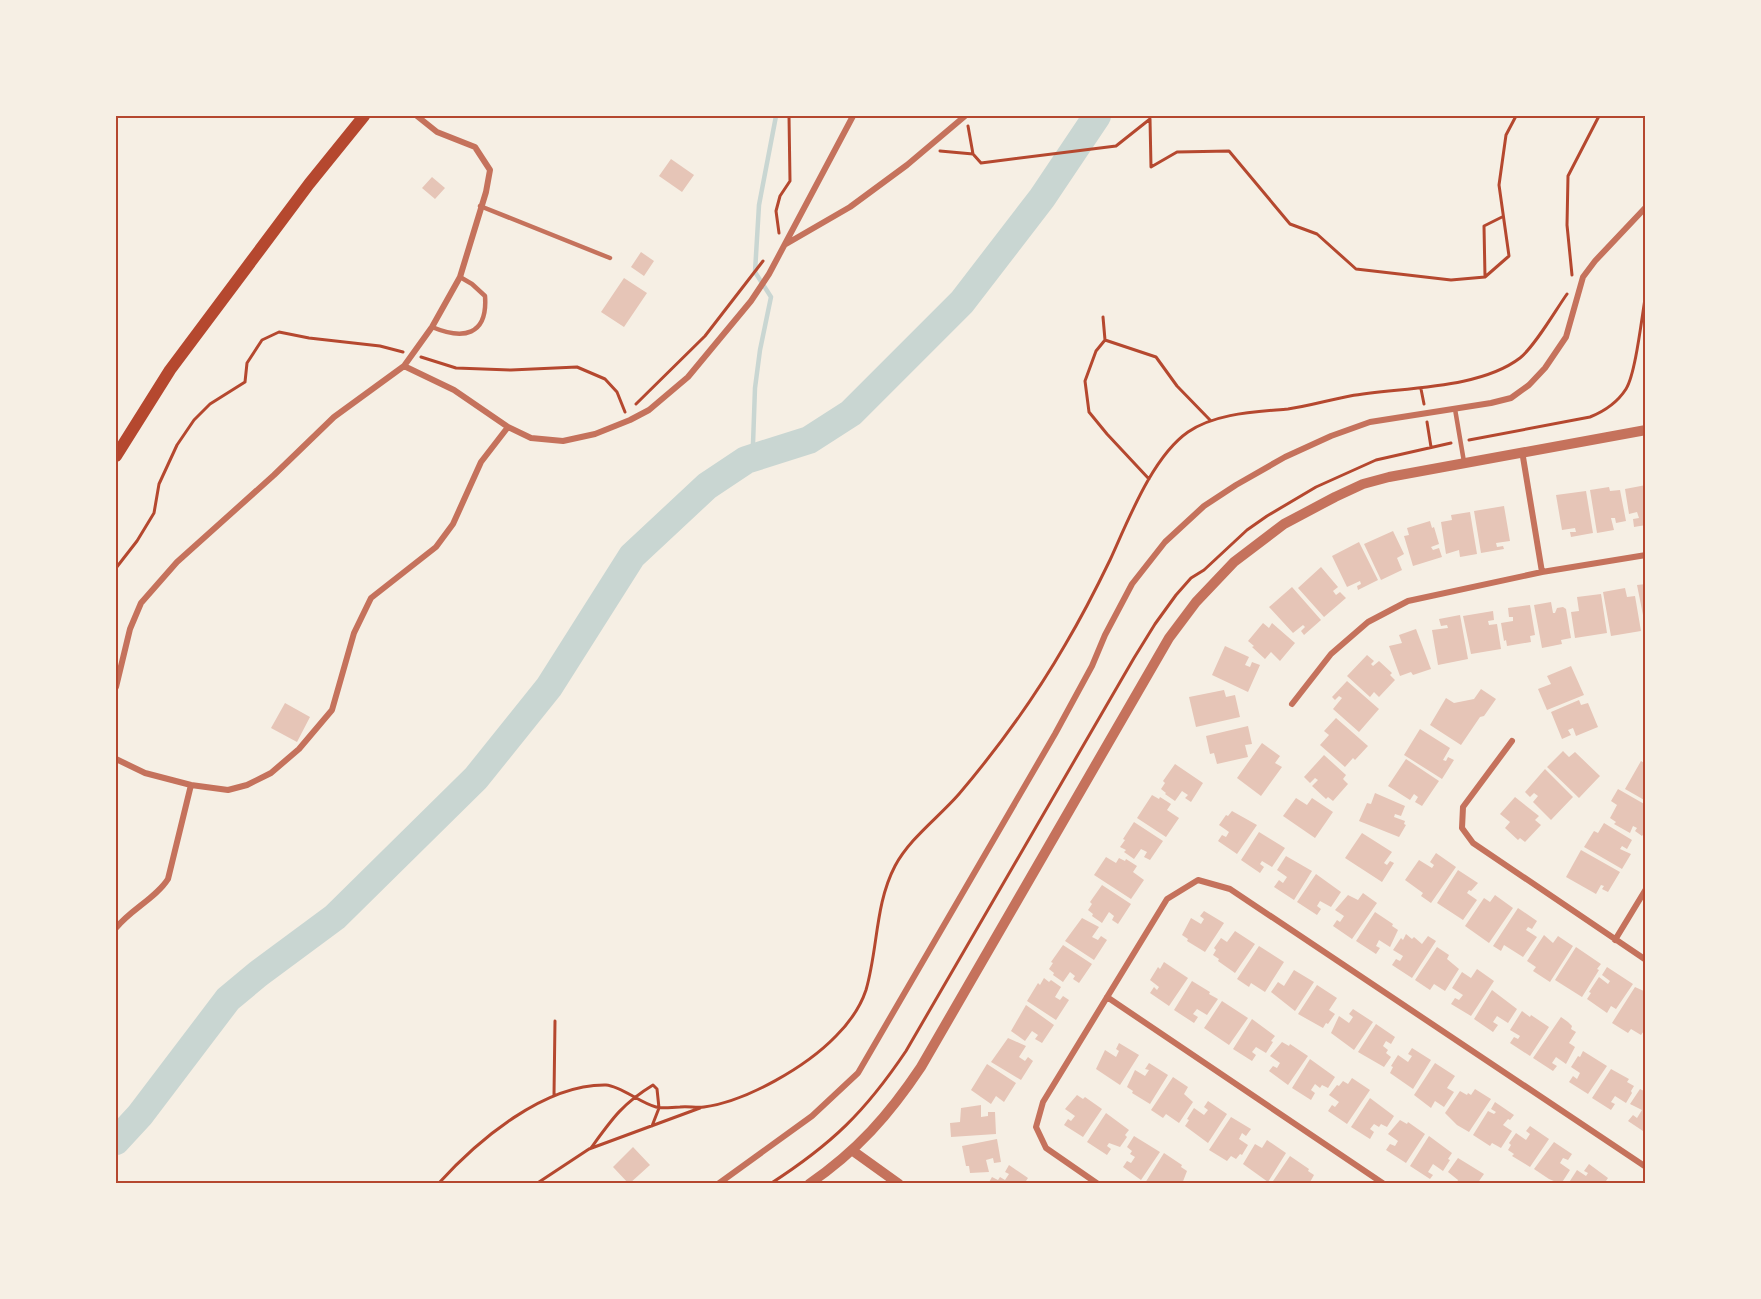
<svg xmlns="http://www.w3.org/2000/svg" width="1761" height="1299" font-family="Barlow,sans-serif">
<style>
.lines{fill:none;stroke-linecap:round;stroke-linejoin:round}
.stream{stroke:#c9d6d2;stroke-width:4.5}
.river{stroke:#c9d6d2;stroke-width:28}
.building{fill:#e6c5b7}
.path{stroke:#b5482f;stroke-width:3}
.service{stroke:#c5725c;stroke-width:4.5}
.minor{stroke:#c5725c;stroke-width:6}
.tertiary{stroke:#c5725c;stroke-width:10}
.secondary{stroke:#b5482f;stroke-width:12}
.neatline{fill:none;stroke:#b5482f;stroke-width:2}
</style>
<rect width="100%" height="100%" fill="#f6efe4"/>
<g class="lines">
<!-- stream -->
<path class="stream" d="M746 460 753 444 755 388 760 350 771 297 755 272 759 205 776 116"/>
<!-- river -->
<path class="river" d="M116 1141 140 1115 228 999 258 974 335 917 476 778 549 687 632 556 707 486 746 460 809 440 851 413 962 302 1042 198 1097 116"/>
</g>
<!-- building -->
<path class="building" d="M671 159 694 175 682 192 659 176Z
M432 177 445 188 435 199 422 188Z
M641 252 654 261 644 276 631 267Z
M624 278 647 293 624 327 601 312Z
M1646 485V525L1634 527 1633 519 1639 518 1637 512 1629 514 1625 489Z
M1609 487 1610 491 1620 490 1626 521 1616 523 1615 518H1611L1614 530 1597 533 1590 490Z
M1586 491 1593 533 1571 537 1570 532H1576L1575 528 1562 530 1556 495Z
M1504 506 1510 541 1496 543 1497 547 1503 546 1504 549 1481 553 1474 511Z
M1470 512 1477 554 1460 557 1459 550 1446 554 1441 522 1452 520 1451 515Z
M1430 521 1432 528 1434 527 1439 544 1431 547 1433 550 1439 548 1442 557 1413 566 1404 536 1409 535 1407 528Z
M1393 531 1404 554 1397 558 1402 570 1381 580 1364 544Z
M1359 542 1378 580 1358 590 1357 586 1361 584 1360 581 1347 587 1332 556Z
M1321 567 1338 587 1333 591 1336 595 1340 592 1346 598 1324 617 1298 588Z
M1646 584V620H1644L1637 585Z
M1292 587 1321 620 1304 635 1301 631 1305 627 1303 625 1293 633 1269 607Z
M1625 588 1627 597 1635 596 1641 631 1611 636 1603 592Z
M1601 594 1607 633 1575 638 1571 612 1579 611 1577 597Z
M1551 602 1553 613H1555L1557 608 1563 607 1566 609 1571 638 1561 640 1562 644 1542 648 1534 605Z
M1530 605 1535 635 1530 636 1531 642 1507 646 1506 640 1504 641 1501 623 1513 621V617H1509L1508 608Z
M1493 611 1494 620 1488 621 1489 625 1497 624 1501 649 1471 654 1463 616Z
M1460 615 1468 659 1438 665 1432 630 1448 628 1447 625 1441 626 1439 619Z
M1263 623 1269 628 1272 623 1295 643 1280 661 1271 652 1265 659 1252 647 1254 646 1248 641Z
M1416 629 1431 669 1413 675 1411 672 1400 676 1389 646 1402 643 1399 635Z
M1225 646 1249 657 1245 665 1250 667 1252 662 1260 665 1248 692 1212 675Z
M1367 655 1374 661 1371 664 1373 666 1379 661 1392 673 1390 675 1395 680 1379 697 1374 692 1370 697 1347 676Z
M1571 666 1584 695 1547 710 1538 689 1551 684 1547 676Z
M1347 681 1379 709 1359 732 1333 709 1342 698 1339 696 1335 700 1332 697Z
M1481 689 1496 699 1484 716 1480 717 1461 745 1430 725 1446 698 1454 703 1474 699Z
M1224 690 1226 697 1235 695 1240 717 1196 727 1189 697Z
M1579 700 1581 705 1588 703 1598 727 1576 736 1573 728 1568 730 1571 735 1562 739 1551 712Z
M285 703 310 717 297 742 271 728Z
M1336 718 1368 746 1355 760 1353 758 1345 767 1320 745 1329 735 1324 731Z
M1248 726 1252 744 1245 745 1248 757 1217 764 1214 753 1210 754 1206 736Z
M1420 729 1450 748 1443 760 1446 761 1448 757 1454 760 1442 779 1404 755Z
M1262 743 1280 756 1275 763 1282 767 1261 796 1237 778Z
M1563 751 1569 757 1575 752 1600 776 1579 798 1547 767Z
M1324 755 1346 775 1343 779 1348 784 1333 801 1328 797 1326 799 1312 786 1318 780 1315 778 1310 783 1304 777Z
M1406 759 1439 781 1422 806 1415 802 1418 797 1414 794 1410 800 1388 786Z
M1641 761 1646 764V801L1625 789Z
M1175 764 1203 783 1191 802 1185 798 1188 795 1182 791 1175 801 1165 794 1166 793 1161 789 1165 783 1163 781Z
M1545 769 1573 797 1551 820 1533 802 1538 796 1534 793 1530 797 1525 792Z
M1618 789 1646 805V831L1642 836 1635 831 1637 828 1633 826 1630 833 1614 824 1616 822 1610 818 1617 805 1611 801Z
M1375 793 1405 806 1401 816 1395 814 1394 817 1405 821 1404 824 1406 825 1399 837 1359 821 1367 803 1371 804Z
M1152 795 1159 799 1160 797 1171 804 1167 810 1179 818 1166 837 1137 818Z
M1515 797 1539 816 1535 820 1541 825 1525 842 1520 838 1518 840 1505 828 1510 822 1500 814Z
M1296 798 1307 805 1312 798 1333 812 1315 838 1283 816Z
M1232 811 1257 825 1237 854 1218 841 1222 835 1226 837 1229 832 1219 825 1226 815 1228 816Z
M1134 822 1163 841 1150 860 1144 857 1147 852 1141 849 1134 859 1124 852 1126 850 1120 847 1125 840 1123 839Z
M1604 823 1632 840 1627 849 1622 846 1620 849 1631 854 1622 869 1584 847 1594 831 1598 833Z
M1259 832 1285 848 1272 867 1262 861 1260 864 1264 867 1260 873 1241 860Z
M1362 833 1392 852 1384 863 1387 865 1390 861 1394 863 1382 882 1345 858Z
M1581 850 1620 872 1608 892 1602 889 1604 886 1601 885 1596 894 1566 877Z
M1436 853 1456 867 1431 903 1421 896 1423 893 1405 880 1419 860 1432 868 1434 865 1430 862Z
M1286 856 1312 871 1294 900 1274 887 1279 880 1283 883 1287 877 1277 870Z
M1106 857 1116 863 1119 858 1125 861 1126 859 1137 866 1133 872 1144 880 1131 899 1094 875Z
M1458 870 1478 883 1471 891 1469 890 1467 893 1477 900 1463 920 1437 903Z
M1316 874 1341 892 1331 907 1320 901 1317 906 1321 909 1317 915 1297 902Z
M1102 885 1131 904 1118 924 1112 920 1114 916 1109 912 1102 923 1092 916 1093 914 1088 910 1092 904 1090 902Z
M1363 893 1377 903 1352 939 1333 926 1337 920 1340 922 1344 916 1335 910 1348 895 1358 900Z
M1495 895 1513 908 1489 943 1465 926 1484 898 1490 902Z
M1518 908 1537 921 1532 929 1528 927 1526 930 1537 937 1523 957 1504 945 1501 951 1493 946Z
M1204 911 1224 923 1205 952 1187 941 1188 939 1182 935 1191 918 1201 924 1204 919 1200 916Z
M1375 912 1393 924 1392 926 1398 930 1390 947 1379 940 1376 946 1380 948 1376 954 1356 941Z
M1082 918 1099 927 1092 937 1098 940 1101 936 1107 940 1094 960 1065 941Z
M1235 931 1255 944 1235 973 1218 961 1219 959 1213 955 1216 950 1214 948 1221 938 1227 942Z
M1406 934 1412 939 1414 937 1422 944 1428 936 1436 941 1412 978 1392 965 1396 959 1400 961 1403 956 1393 950 1401 938 1403 940Z
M1544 935 1553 943 1558 936 1573 946 1550 982 1533 971 1536 967 1527 961Z
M1063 945 1092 964 1079 983 1073 979 1075 976 1070 972 1063 982 1053 975 1054 973 1049 969 1053 963 1051 962Z
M1259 946 1284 962 1265 992 1251 983 1249 987 1237 979Z
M1437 947 1449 955 1447 959 1459 969 1445 991 1434 984 1430 990 1415 980Z
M1576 947 1601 964 1597 969 1599 970 1582 997 1555 980Z
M1164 962 1188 978 1169 1006 1150 993 1154 987 1157 990 1159 987 1150 980 1158 967 1160 969Z
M1607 967 1633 984 1616 1009 1611 1006 1607 1013 1587 999 1591 993 1589 992 1599 977 1608 984 1610 981 1602 975Z
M1477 969 1494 981 1471 1016 1451 1004 1455 998 1459 1000 1463 995 1452 988 1462 972 1471 978Z
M1294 970 1314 982 1295 1011 1271 992 1278 982 1284 986Z
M1044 978 1049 982 1051 980 1061 987 1055 997 1060 1000 1063 996 1069 1000 1056 1020 1027 1001 1038 983 1040 985Z
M1192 981 1210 992 1209 994 1218 999 1207 1015 1197 1009 1193 1014 1198 1017 1194 1023 1174 1010Z
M1317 985 1337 998 1329 1010 1335 1014 1328 1024 1326 1023 1323 1028 1298 1014Z
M1635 987 1646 992V1028L1641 1035 1631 1029 1628 1033 1612 1023Z
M1492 990 1517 1009 1508 1023 1497 1016 1493 1022 1498 1025 1493 1032 1474 1019Z
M1222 1001 1248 1018 1229 1045 1204 1028Z
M1026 1005 1054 1025 1042 1043 1035 1039 1038 1035 1032 1031 1025 1041 1011 1031Z
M1353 1009 1373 1022 1354 1050 1331 1033 1339 1016 1349 1023 1353 1017 1349 1014Z
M1522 1011 1530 1017 1531 1015 1549 1027 1530 1056 1510 1043 1514 1037 1518 1039 1520 1036 1510 1030Z
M1561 1017 1568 1022 1572 1026 1571 1029 1576 1032 1569 1043 1575 1047 1566 1064 1556 1057 1552 1063 1557 1066 1553 1071 1533 1058Z
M1252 1019 1275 1036 1271 1041 1273 1042 1266 1053 1256 1047 1252 1052 1256 1055 1252 1061 1233 1049Z
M1376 1024 1395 1037 1391 1044 1386 1041 1383 1046 1388 1050 1386 1053 1391 1057 1384 1067 1358 1052Z
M1008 1038 1026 1046 1019 1057 1025 1061 1028 1057 1033 1061 1021 1080 991 1062Z
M1282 1042 1289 1046 1290 1044 1308 1056 1288 1085 1269 1071 1273 1066 1277 1068 1280 1063 1270 1056Z
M1119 1043 1139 1055 1120 1085 1096 1069 1105 1050 1116 1057 1119 1051 1116 1049Z
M1412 1048 1431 1060 1413 1089 1390 1073 1393 1067 1391 1066 1398 1055 1408 1062 1412 1056 1408 1054Z
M1583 1051 1607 1066 1588 1094 1569 1082 1573 1076 1577 1079 1580 1073 1571 1067 1578 1056 1580 1057Z
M1310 1059 1335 1077 1328 1088 1322 1085 1320 1088 1315 1084 1311 1090 1315 1093 1311 1100 1292 1088Z
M1149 1063 1168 1075 1150 1104 1132 1093 1133 1091 1127 1087 1135 1070 1145 1076 1149 1070 1145 1069Z
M1435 1063 1455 1076 1447 1088 1454 1092 1444 1107 1435 1101 1431 1108 1414 1095Z
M987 1064 1016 1083 1004 1102 996 1096 991 1104 971 1090Z
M1611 1069 1629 1079 1627 1082 1634 1086 1631 1091 1632 1093 1626 1103 1615 1096 1611 1102 1615 1104 1611 1110 1592 1098Z
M1173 1077 1188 1087 1184 1094 1193 1102 1179 1123 1166 1114 1163 1118 1151 1110Z
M1352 1078 1370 1090 1347 1124 1328 1111 1332 1105 1335 1107 1339 1102 1329 1095 1337 1085 1339 1086 1343 1081 1348 1084Z
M1475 1089 1491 1099 1469 1132 1457 1125 1445 1113 1460 1091 1467 1095 1468 1093 1471 1095Z
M1640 1089 1646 1092V1133L1628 1121 1633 1115 1637 1118 1642 1110 1630 1104Z
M1077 1095 1083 1099 1085 1097 1102 1109 1083 1137 1064 1125 1068 1119 1071 1121 1075 1116 1065 1109Z
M1370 1098 1394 1116 1387 1127 1381 1124 1379 1127 1374 1124 1370 1129 1374 1132 1370 1139 1351 1127Z
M1208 1101 1227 1114 1208 1143 1185 1126 1189 1120 1187 1119 1194 1108 1204 1115 1208 1110 1204 1107Z
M1495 1102 1514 1115 1510 1120 1508 1119 1503 1125 1512 1131 1501 1148 1492 1143 1490 1146 1473 1135 1488 1111 1494 1114 1496 1112 1491 1109Z
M981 1105V1117L988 1116V1112H995L996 1134 951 1137 950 1123 960 1122 961 1108Z
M1106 1113 1129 1130 1125 1135 1127 1137 1120 1147 1109 1143 1107 1146 1111 1149 1107 1155 1087 1142Z
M1231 1117 1251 1129 1246 1136 1242 1133 1239 1139 1248 1145 1242 1155 1240 1154 1236 1159 1231 1156 1227 1161 1209 1150Z
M1400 1120 1407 1124 1408 1122 1425 1134 1406 1163 1386 1150 1390 1144 1395 1146 1398 1141 1388 1134Z
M1530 1126 1549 1139 1530 1167 1512 1156 1514 1154 1508 1150 1511 1145 1509 1143 1516 1133 1526 1140 1530 1134 1526 1131Z
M1134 1136 1160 1152 1141 1180 1123 1167 1127 1161 1131 1163 1135 1157 1130 1154 1132 1151 1127 1147Z
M1429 1136 1452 1153 1448 1159 1450 1160 1443 1171 1433 1164 1428 1172 1433 1175 1430 1179 1410 1166Z
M997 1139 1001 1162 994 1163 993 1158 986 1160 989 1172 970 1173 969 1166H966L962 1146Z
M1267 1140 1286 1153 1268 1182 1243 1164 1255 1144 1262 1148Z
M1554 1142 1572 1154 1568 1160 1563 1158 1560 1163 1570 1170 1561 1184 1549 1179 1534 1169Z
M633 1147 650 1165 629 1184 613 1167Z
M1164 1153 1182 1165 1181 1167 1187 1171 1182 1184H1172L1168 1181 1166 1184 1145 1183Z
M1290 1156 1309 1169 1308 1171 1314 1175 1309 1184H1271Z
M1458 1158 1484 1174 1477 1184H1456L1458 1180 1448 1172Z
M1589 1164 1608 1178 1604 1184H1568L1577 1170 1586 1176 1588 1173 1584 1171Z
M1009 1165 1028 1178 1024 1184H988L992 1177 998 1180 1000 1177 1005 1180 1009 1174 1005 1172Z"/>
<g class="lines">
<!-- path -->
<path class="path" d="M968 126 973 154 981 163 1116 146 1150 119 1151 167 1177 152 1229 151 1290 224 1317 234 1356 269 1451 280 1485 277 1509 256 1499 185 1506 135 1516 116
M940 151 973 154
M779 233 776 211 780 196 790 181 789 116
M1572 275 1567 225 1568 176 1599 116
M1485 277 1484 226 1502 217
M1103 317 1105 340 1156 357 1177 386 1210 420
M1105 340 1096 351 1085 381 1089 412 1107 434 1149 479
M421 357 456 368 511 370 577 367 605 379 617 392 625 412
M1421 389 1424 404
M636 404 705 336 763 261
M1427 422 1431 447
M1469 440 1590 417C1605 411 1617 403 1626 389 1636 373 1642 314 1646 293
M116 568 137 541 154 513 159 484 177 445 194 420 210 404 245 382 247 363 262 340 279 332 309 338 380 346 403 352
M554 1095 555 1021
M591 1148C612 1119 622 1104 653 1085L657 1089 659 1108 652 1126
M438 1184C478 1140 544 1084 606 1085 621 1086 640 1103 656 1107 664 1109 672 1107 680 1107 688 1106 696 1108 704 1107 747 1101 806 1067 836 1036 849 1023 860 1008 866 990 878 949 875 904 895 866 910 838 938 818 959 794 998 748 1035 697 1065 645 1081 618 1096 589 1110 560 1128 521 1152 457 1188 432 1216 413 1255 412 1288 409 1309 406 1329 400 1350 396 1400 387 1478 390 1520 358 1535 346 1555 311 1567 294
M536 1184 589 1149 700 1108
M770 1184C832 1144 865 1112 906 1051L1134 658 1155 624 1176 595 1191 578 1204 570 1247 530 1267 516 1316 487 1376 460 1451 443"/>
<!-- service -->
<path class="service" d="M480 206 610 258
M432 327C463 340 488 336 485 296L472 284 460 277
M1455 409 1464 462"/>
<!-- minor -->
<path class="minor" d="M786 244 850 207 907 165 965 116
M404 366 454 390 508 427
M1522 451 1542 572
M116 687 130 629 141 603 177 562 274 475 334 417 404 366 432 327 460 277 486 192 490 170 475 147 437 132 417 116
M1292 704 1331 654 1368 622 1408 601 1542 572 1646 555
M1512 741 1463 807 1462 828 1473 843 1646 960
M116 759 145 773 191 785 228 790 247 785 271 773 299 749 332 710 354 633 371 598 436 547 453 524 481 462 508 427 531 438 563 441 595 434 630 420 649 410 688 377 751 301 769 274 853 116
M116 928C130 910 156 898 168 879L191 785
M1615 940 1646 889
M1107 997 1384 1184
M718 1184 812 1116 858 1073 1055 734 1092 666 1105 635 1132 584 1165 542 1204 506 1236 485 1285 457 1331 436 1370 422 1491 403 1511 398 1529 385 1545 368 1566 337 1583 277 1595 261 1646 207
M1098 1184 1046 1148 1036 1127 1043 1102 1167 899 1198 880 1230 889 1646 1167"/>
<!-- tertiary -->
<path class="tertiary" d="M853 1151 899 1184
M809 1184C857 1151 889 1115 921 1067L1169 638 1196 602 1234 562 1284 524 1335 497 1363 484 1389 477 1646 430"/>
<!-- secondary -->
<path class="secondary" d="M116 456 170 370 309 184 364 116"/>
</g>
<!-- border -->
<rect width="1761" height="1299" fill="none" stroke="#f6efe4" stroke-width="234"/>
<rect x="117" y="117" width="1527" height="1065" class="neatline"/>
</svg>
